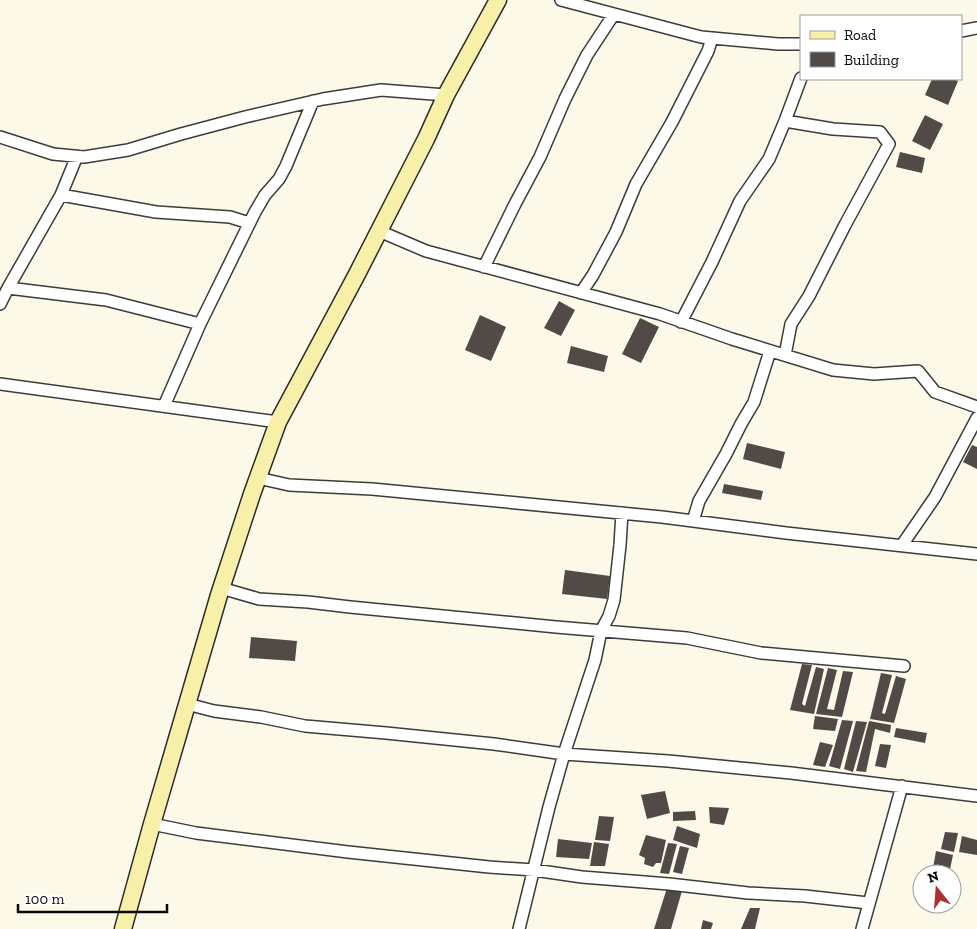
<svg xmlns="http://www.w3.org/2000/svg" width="977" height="929" font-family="'Zilla Slab',serif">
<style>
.building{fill:#514b47}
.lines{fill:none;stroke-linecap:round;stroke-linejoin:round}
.street-casing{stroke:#3c3c3c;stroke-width:14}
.secondary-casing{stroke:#2b2b2b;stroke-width:19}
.street{stroke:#fff;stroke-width:11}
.secondary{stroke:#f8efa8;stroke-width:16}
</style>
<rect width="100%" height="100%" fill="#fdf9e8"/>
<!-- building -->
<path class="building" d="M932 79H953L958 81 948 105 925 95Z
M925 115 943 124 930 150 912 141Z
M900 152 925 158 922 173 896 167Z
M559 301 575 310 561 336 544 328Z
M480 315 506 327 491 361 465 350Z
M640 318 659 327 641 363 622 354Z
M571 346 608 356 604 372 567 363Z
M747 443 785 452 781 469 743 459Z
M972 445 977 447V469L963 462Z
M724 484 763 491 761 500 722 493Z
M565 570 610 576 607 599 562 594Z
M251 637 297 641 295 661 249 658Z
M802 664 812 665 802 704 805 706 816 667 824 669 814 714 790 710Z
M828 668 837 670 827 709 834 710 843 671 853 672 842 717 816 714Z
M881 673 892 675 882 713 885 714 896 676 906 679 894 723 870 719Z
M815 716 838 719 835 731 813 729Z
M842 720 853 721 840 769 829 766Z
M856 721 867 722 853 772 844 769Z
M869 721 891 725 890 733 875 729 866 772 856 771Z
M896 728 927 733 925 743 894 737Z
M820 742 833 745 825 767 813 765Z
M880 744 891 745 886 768 875 766Z
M665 791 670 813 647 819 641 795Z
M709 807 729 808 724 825 710 823Z
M695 811 696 820 673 821V812Z
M599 816 614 817 610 841 595 840Z
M677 826 700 834 697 848 673 840Z
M945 832 958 833 954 852 941 849Z
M646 835 666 840 661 863H656L653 867 644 864 645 858 639 855Z
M962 836 977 840V855L959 852Z
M558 839 592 843 589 859 556 857Z
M594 842 609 844 605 866H590Z
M668 843 677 844 669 874 660 873Z
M680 846 689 848 682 874 673 872Z
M936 851 953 855 949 874H932Z
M667 888 682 891 671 929H654Z
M750 908H760L755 929H741Z
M703 920 713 923 711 929H701Z"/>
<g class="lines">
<defs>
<path id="street" d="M561 0 701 37 778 44H801
M961 31 977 28
M0 137 53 154 84 157 128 150 181 134 245 117 323 99 381 90 446 95
M61 195 156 212 230 217 249 223
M379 231 426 251 660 314 732 339 833 370 874 374 918 371 935 392 977 407
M484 267 515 204 540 157 565 99 587 55 614 14
M8 288 106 300 200 324
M581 293 593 275 616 232 636 184 672 122 708 51 712 38
M0 304 8 288 61 195 77 156
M681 322 712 262 740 201 769 159 785 121 801 78
M785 355 791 324 809 296 845 225 889 144 880 132 833 129 785 121
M0 384 278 422
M164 406 200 324 255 212 265 195 279 179 286 166 313 101
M258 478 289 485 372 489 662 517 786 533 977 554
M693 521 699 501 726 454 741 424 754 402 770 351
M902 545 935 497 977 418
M221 588 259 599 308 602 350 607 556 627 687 638 761 653 904 666
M187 704 214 711 261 717 305 726 386 733 494 744 564 754 668 761 791 773 977 796
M152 824 196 833 348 852 489 867 534 870 582 877 669 884 748 893 805 896 868 903
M519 929 549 807 564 754 595 660 601 631 609 616 614 600 620 545 622 513
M862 929 902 786"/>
<path id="secondary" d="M123 929 152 824 219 595 252 494 278 422 356 276 426 139 446 95 498 0"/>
</defs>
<!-- street casing -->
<use href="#street" class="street-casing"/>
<!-- secondary casing -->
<use href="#secondary" class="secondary-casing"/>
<!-- street -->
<use href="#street" class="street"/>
<!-- secondary -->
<use href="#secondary" class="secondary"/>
</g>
<!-- legend -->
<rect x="800" y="15" width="162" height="65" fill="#ffffff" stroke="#9d9d9d"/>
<rect x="810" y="31" width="25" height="8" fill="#f8efa8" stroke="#9d9d9d"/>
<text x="844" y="40" font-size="15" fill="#090909">Road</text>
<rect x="810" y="52" width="25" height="15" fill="#514b47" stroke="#9d9d9d"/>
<text x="844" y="65" font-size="15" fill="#090909">Building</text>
<!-- north arrow -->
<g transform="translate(937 889) rotate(343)"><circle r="24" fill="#ffffff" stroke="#9d9d9d"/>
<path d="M0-4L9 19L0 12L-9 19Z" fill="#ac2f34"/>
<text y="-8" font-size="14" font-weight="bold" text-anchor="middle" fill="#090909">N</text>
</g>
<!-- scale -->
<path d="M18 904v8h149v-8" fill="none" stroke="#090909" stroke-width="2.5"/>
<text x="25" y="904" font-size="15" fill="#090909" stroke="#ffffff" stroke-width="4" paint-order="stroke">100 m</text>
</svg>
